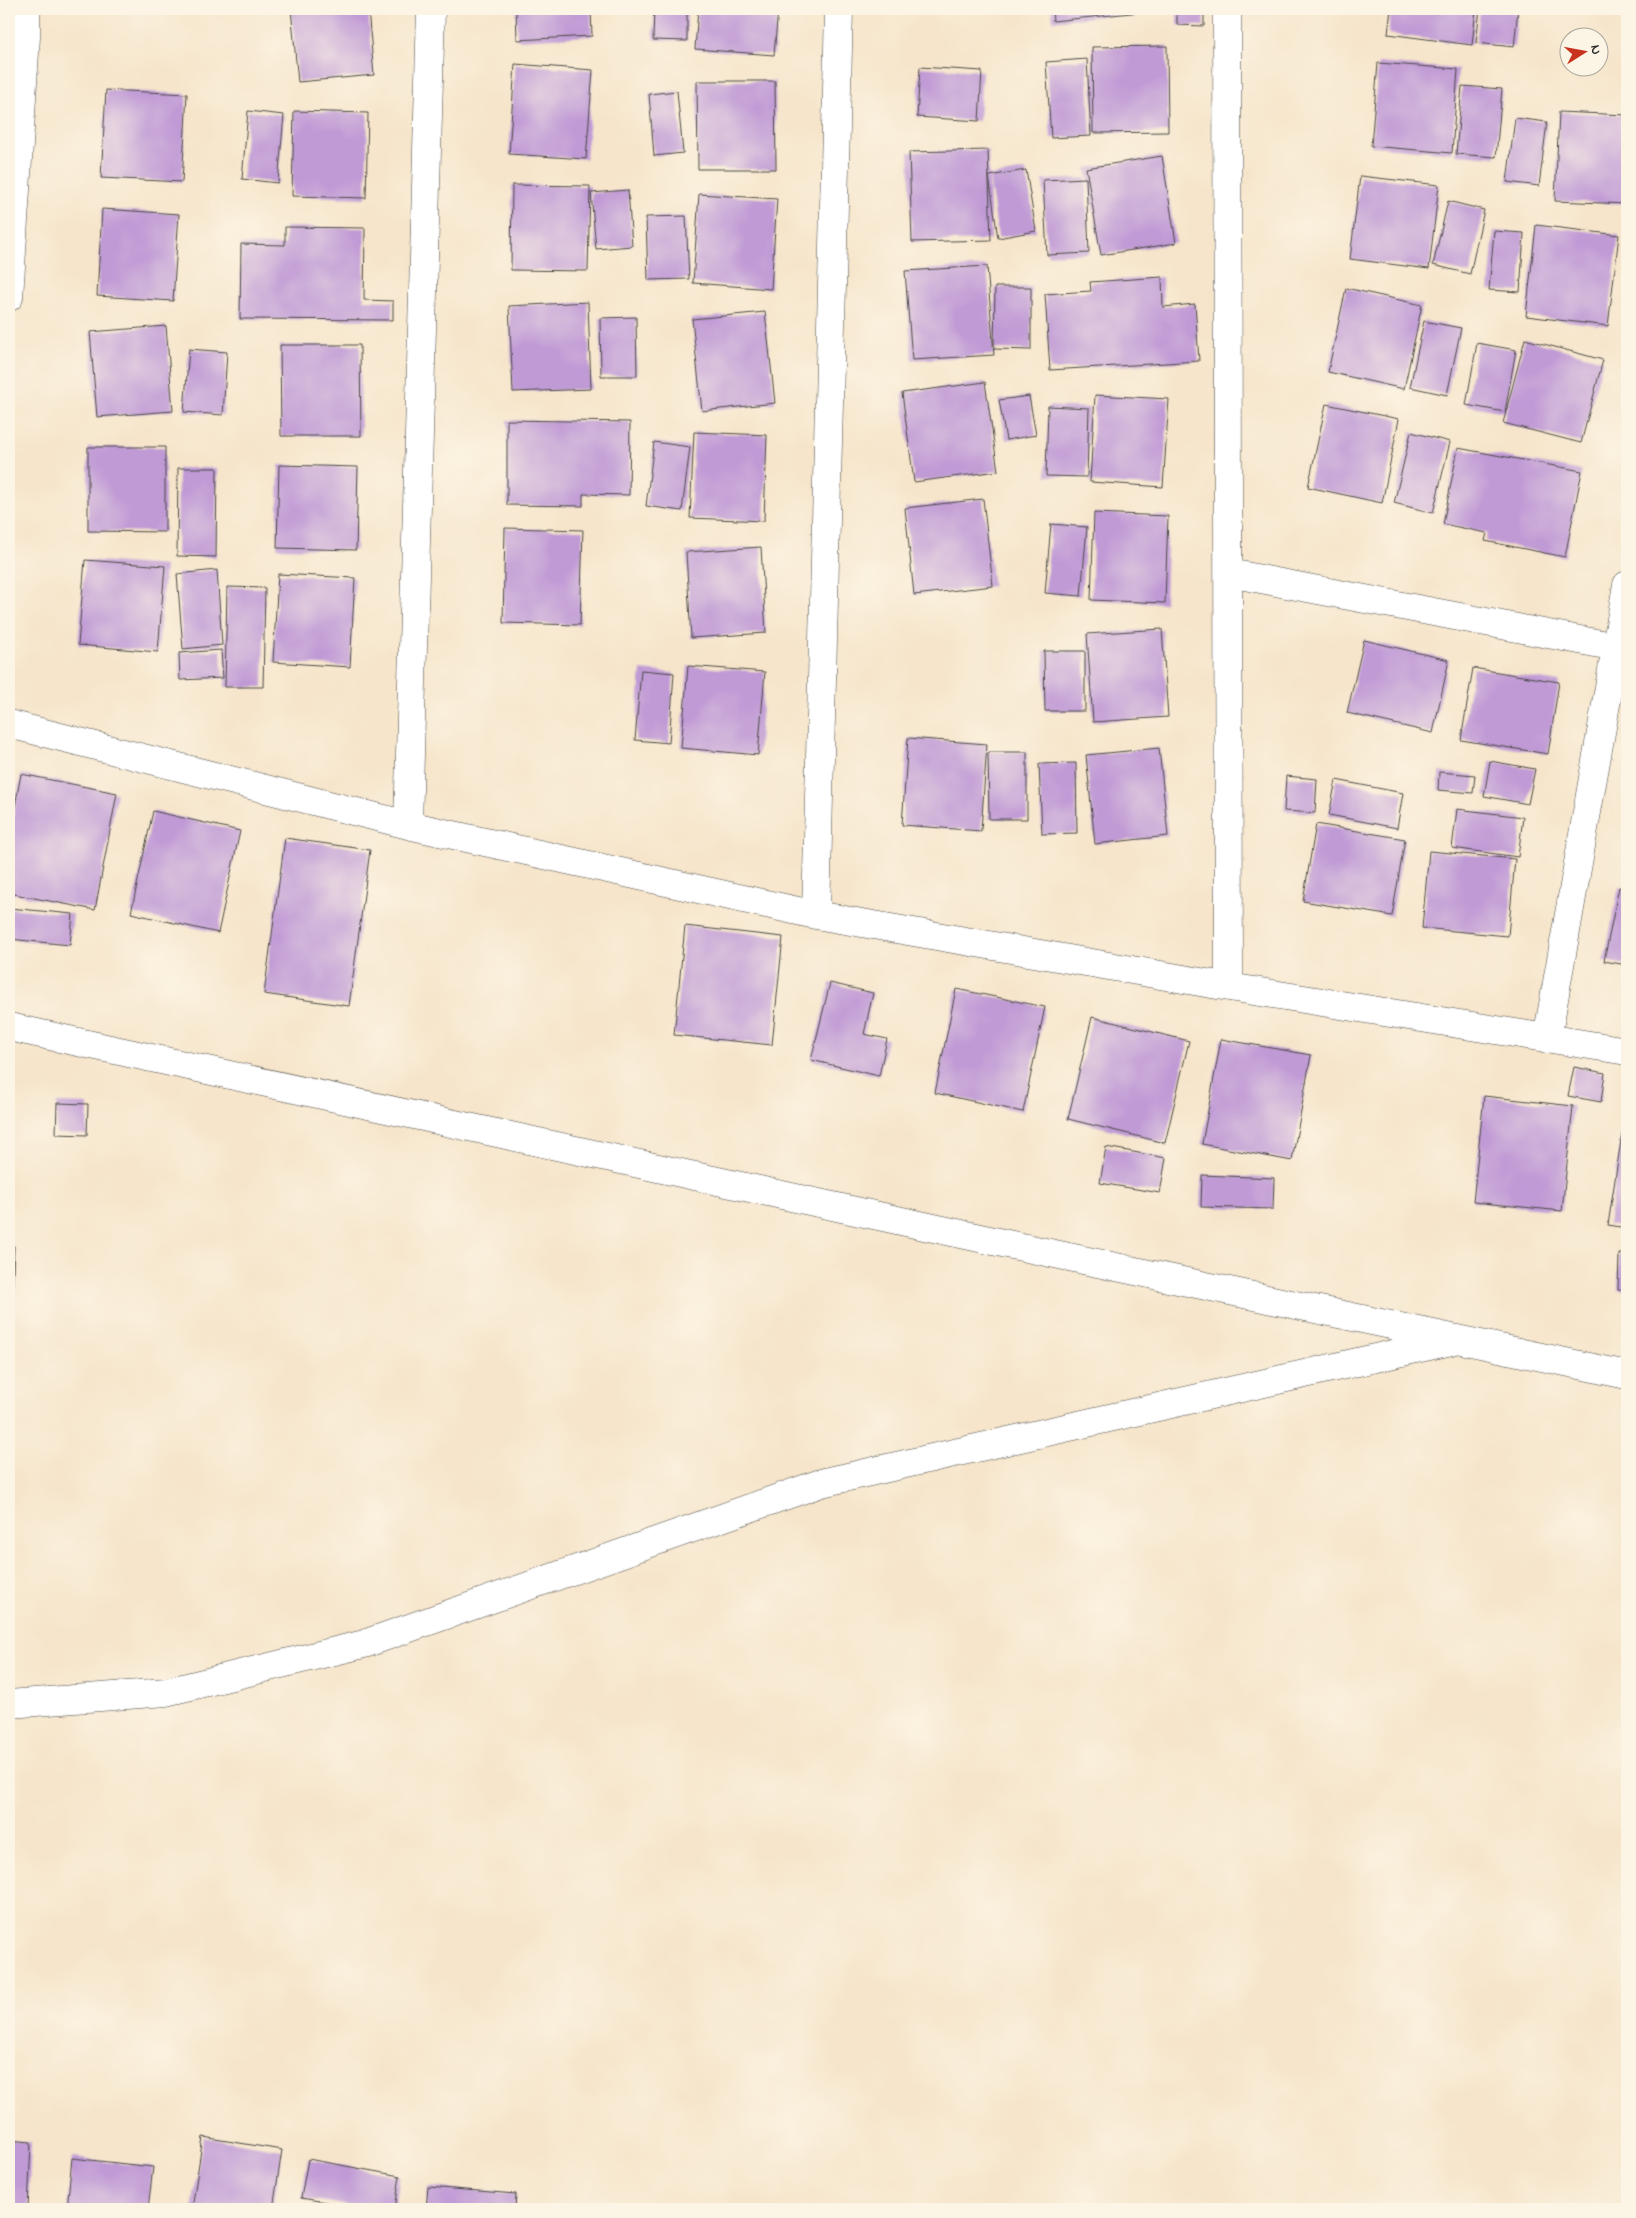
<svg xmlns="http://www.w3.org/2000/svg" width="1636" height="2218" font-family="'Indie Flower',sans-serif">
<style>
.building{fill:#bf9ad5}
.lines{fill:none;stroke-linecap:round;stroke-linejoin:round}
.minor-casing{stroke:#494743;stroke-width:29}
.minor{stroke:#fff;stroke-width:28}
</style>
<rect width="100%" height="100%" fill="#fcf5e5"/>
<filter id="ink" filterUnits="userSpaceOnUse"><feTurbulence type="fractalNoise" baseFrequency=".02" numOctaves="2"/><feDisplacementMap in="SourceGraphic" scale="10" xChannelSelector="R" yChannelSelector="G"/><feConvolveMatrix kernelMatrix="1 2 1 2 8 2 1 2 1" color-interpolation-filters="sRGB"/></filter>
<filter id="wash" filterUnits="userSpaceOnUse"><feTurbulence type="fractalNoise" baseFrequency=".0096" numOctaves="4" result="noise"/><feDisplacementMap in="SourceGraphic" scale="20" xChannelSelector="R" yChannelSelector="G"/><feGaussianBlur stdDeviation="1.12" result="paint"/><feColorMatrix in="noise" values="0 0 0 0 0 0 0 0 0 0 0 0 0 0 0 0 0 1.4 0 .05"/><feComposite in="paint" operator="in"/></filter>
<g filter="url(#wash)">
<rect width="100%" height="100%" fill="#f6e5cb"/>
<g id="blocks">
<!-- building -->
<path class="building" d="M291 9H368L374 75 298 82Z
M516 9H591L592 36 517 40Z
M654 9H687V41L653 40Z
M698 9H778L774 55 695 49Z
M1052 9H1161V10L1053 21Z
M1177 9H1204V26L1177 25Z
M1391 9H1476L1472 45 1388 34Z
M1480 9H1518L1514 47 1476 43Z
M1167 46 1168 132 1093 133 1092 47Z
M1087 59 1091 136 1051 138 1046 62Z
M1378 63 1458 69 1452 153 1371 146Z
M515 64 593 70 586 159 509 154Z
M920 67 982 71 979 121 917 117Z
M697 81H775L776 169H698Z
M1462 86 1502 89 1496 157 1456 154Z
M106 90 187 94 182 182 101 178Z
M677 91 683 153 654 156 649 94Z
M248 111 284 115 278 183 242 179Z
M294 111 368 113 366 198 292 196Z
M1559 112 1627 115V204L1555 201Z
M1515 118 1547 122 1539 186 1507 182Z
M988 150 991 240 912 242 909 152Z
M1162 156 1176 243 1101 255 1086 168Z
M1026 170 1036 231 998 238 989 176Z
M1360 176 1439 185 1429 269 1350 259Z
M1086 178 1089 253 1047 255 1043 180Z
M512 185 590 186 588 271 511 270Z
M628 190 632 246 596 249 591 193Z
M699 194 777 199 771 289 693 283Z
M1448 201 1484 210 1470 274 1433 265Z
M102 209 179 214 173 301 97 296Z
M686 216 689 279 648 280 646 217Z
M1536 225 1619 235 1608 326 1526 316Z
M285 227 365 228 364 300 393 301V320L240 319 241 244 285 245Z
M1494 231 1524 233 1520 292 1489 290Z
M987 266 994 355 912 360 905 271Z
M1162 277 1163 307 1195 304 1199 361 1050 370 1045 294 1091 291 1090 282Z
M995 287H1031V350L994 349Z
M1346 288 1422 305 1404 389 1328 372Z
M588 302 591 389 513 392 509 306Z
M765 312 775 403 702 411 692 319Z
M636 317 637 376H601L600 318Z
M1424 321 1461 328 1447 395 1410 387Z
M166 326 173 411 97 417 90 332Z
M1525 339 1603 360 1581 443 1503 423Z
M1477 343 1516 350 1505 412 1466 405Z
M280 345H360L361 436H281Z
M189 349 227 352 223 415 184 412Z
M985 382 998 471 914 482 902 393Z
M1095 395 1169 399 1163 487 1090 482Z
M1029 396 1036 435 1006 440 999 400Z
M1326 404 1399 419 1382 503 1308 487Z
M1048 406 1089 408 1087 477 1046 476Z
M507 420 630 422 629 495 583 494V506L507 505Z
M694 432 767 435 764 521 690 518Z
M1411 432 1450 442 1433 513 1394 503Z
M654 442 690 447 682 511 646 506Z
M88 447H165V532L88 531Z
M1458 448 1582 471 1565 557 1485 541 1487 533 1443 524Z
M279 465 358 467 356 550 277 548Z
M178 468H217L216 557 177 556Z
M983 499 993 586 914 595 905 508Z
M1094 513 1168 516 1165 603 1091 600Z
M1051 524 1087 527 1081 596 1045 593Z
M505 528 583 530 580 625 503 623Z
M761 547 766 633 691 638 686 552Z
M85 560 165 566 158 652 78 645Z
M217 570 222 645 183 649 177 574Z
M278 574 355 578 350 667 273 662Z
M227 587 265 588 263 687H225Z
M1162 629 1168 717 1093 722 1087 634Z
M1364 640 1449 660 1433 733 1347 713Z
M221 650 223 678 180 680 179 653Z
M1044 651H1085V711H1045Z
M688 666 765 672 758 755 681 748Z
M1473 668 1559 682 1548 754 1461 740Z
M641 670 674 673 669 743 635 740Z
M908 738 987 744 981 831 902 825Z
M1159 748 1168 836 1095 844 1086 755Z
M988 752H1027V819H989Z
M1490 761 1535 769 1528 804 1484 796Z
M1076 763 1077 833 1042 834 1039 764Z
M1439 772 1475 775 1473 793 1438 790Z
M21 774 117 793 95 910 9 893V839Z
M1286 776 1317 779 1315 813 1284 811Z
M1336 780 1403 793 1397 828 1329 815Z
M1457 809 1523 817 1518 857 1452 848Z
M153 811 240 831 218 933 131 913Z
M1316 824 1405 839 1392 916 1303 901Z
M285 838 370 850 349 1006 264 994Z
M1429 851 1515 859 1508 936 1422 928Z
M1619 887 1627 889V965L1604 961Z
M9 908 73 914 70 945 9 939Z
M685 926 783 937 772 1045 674 1035Z
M830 983 873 993 864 1034 887 1039 879 1076 811 1060Z
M956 989 1045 1007 1023 1112 935 1093Z
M1092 1017 1189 1041 1165 1143 1068 1119Z
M1221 1039 1311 1055 1292 1161 1202 1144Z
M1574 1067 1605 1073 1601 1102 1568 1096Z
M1484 1096 1573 1106 1562 1211 1473 1202Z
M57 1103 88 1104 87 1135 56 1134Z
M1624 1121H1627V1228L1608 1225Z
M1106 1147 1166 1158 1160 1193 1100 1183Z
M1202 1175 1274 1178 1273 1209 1201 1207Z
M9 1246H14L12 1305H9Z
M1619 1254H1627V1291L1618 1290Z
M203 2137 282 2150 273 2209H192Z
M9 2140 31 2142 28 2209H9Z
M72 2158 153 2167 148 2209H67Z
M308 2159 400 2176 395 2209H368L301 2198Z
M428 2187 516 2194 515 2209H426Z"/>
</g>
</g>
<g filter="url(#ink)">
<use href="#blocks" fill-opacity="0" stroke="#494743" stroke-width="1"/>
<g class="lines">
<defs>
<path id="minor" d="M1227 9 1229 987
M9 297 26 37V9
M1229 573 1627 649
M9 724 408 825 816 915 1229 987 1627 1051
M408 825 431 9
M816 915 839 9
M9 1027 998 1242 1627 1375
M1547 1039 1627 585
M9 1704 166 1692 364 1644 821 1483 1451 1341"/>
</defs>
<!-- minor casing -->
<use href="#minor" class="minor-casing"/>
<!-- minor -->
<use href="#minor" class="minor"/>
</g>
</g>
<!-- margin -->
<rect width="1636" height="2218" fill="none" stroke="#fcf5e5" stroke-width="30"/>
<!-- north arrow -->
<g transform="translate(1584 52) rotate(79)"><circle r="24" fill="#fcf5e5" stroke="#a8a49b"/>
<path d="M0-4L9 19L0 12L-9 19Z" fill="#c8321e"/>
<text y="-8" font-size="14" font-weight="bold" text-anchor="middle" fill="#2b2b2b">N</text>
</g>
</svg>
